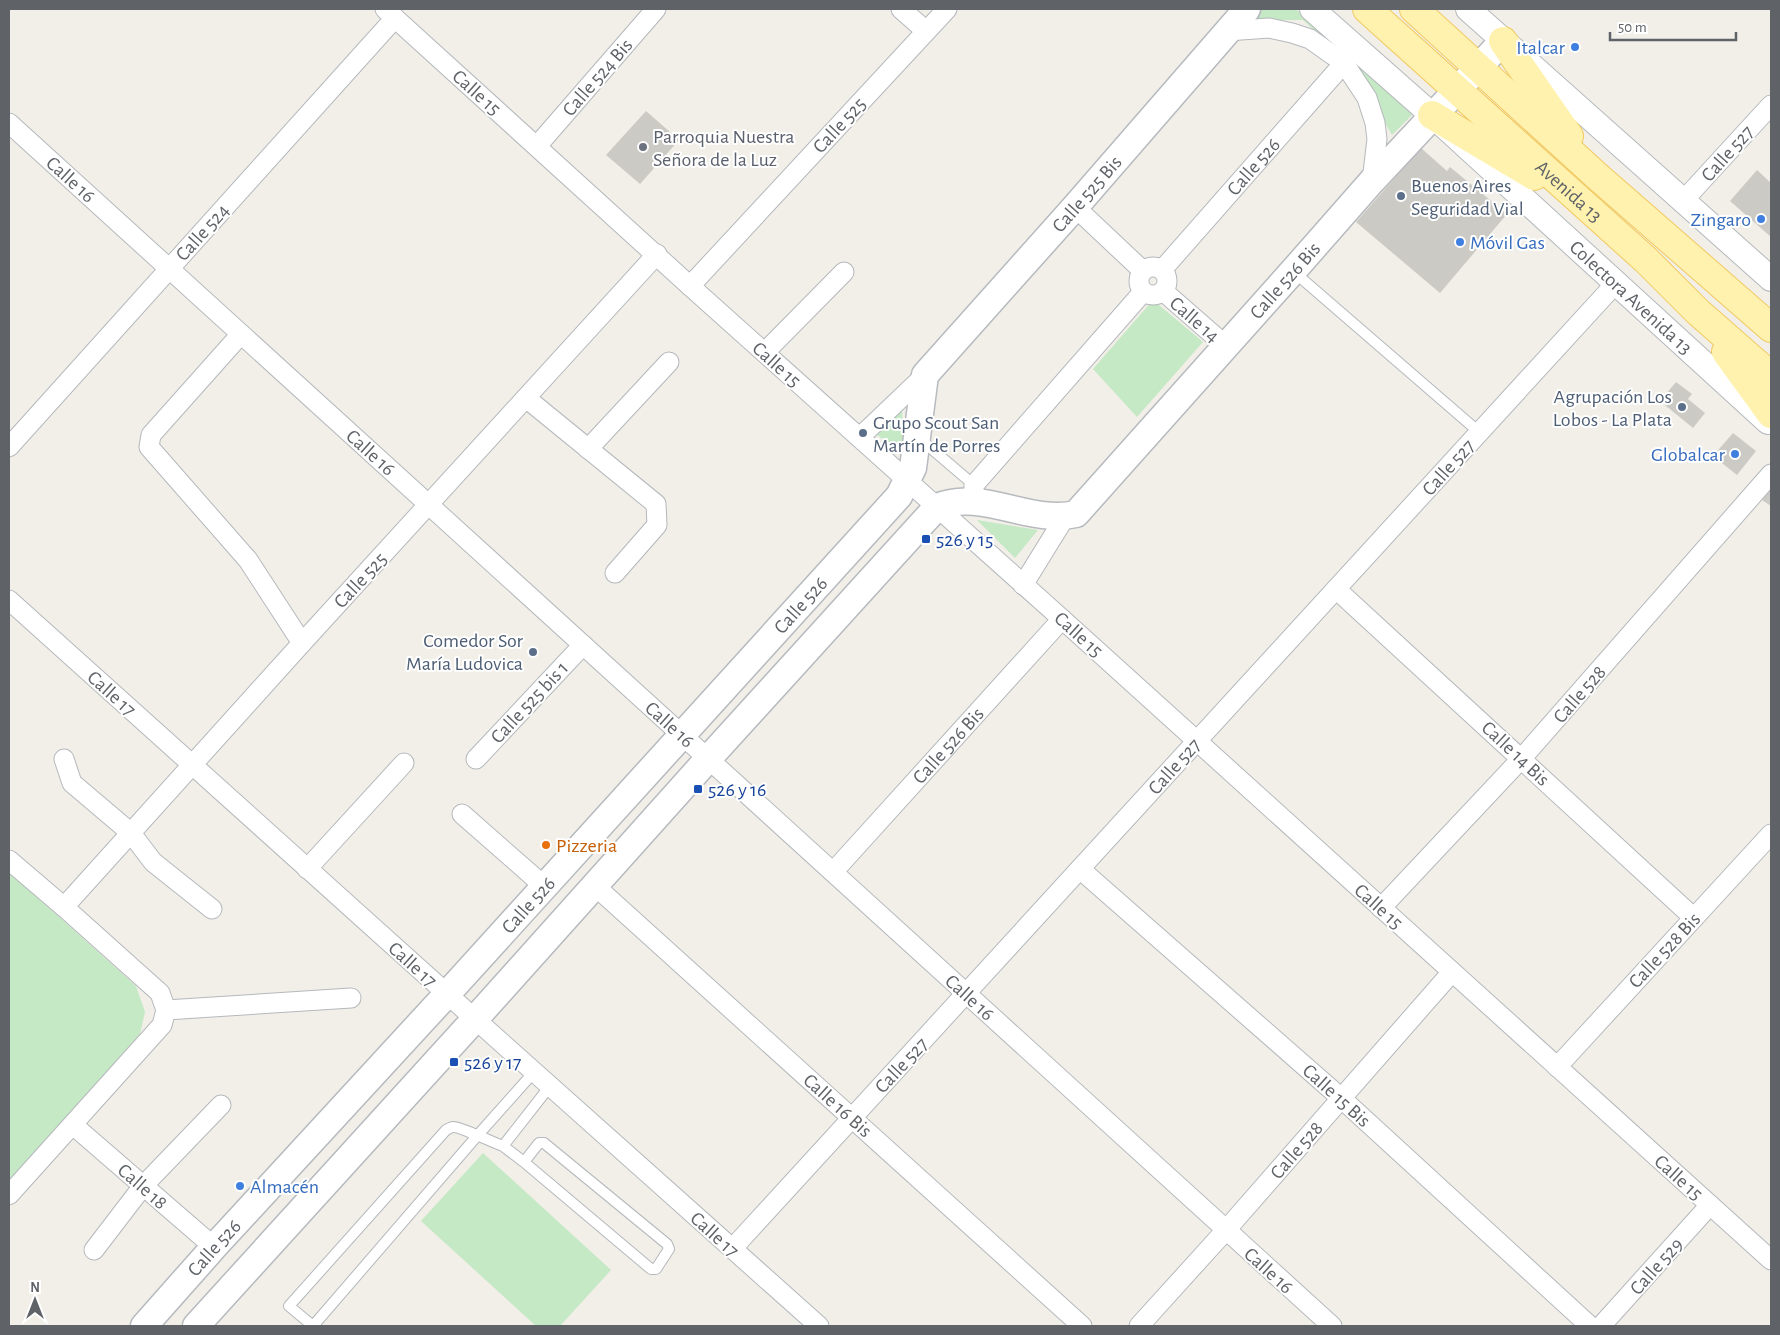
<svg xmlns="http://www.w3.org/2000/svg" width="1780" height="1335" font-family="'Alegreya Sans',sans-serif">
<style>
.green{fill:#c5e8c5}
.building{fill:#cccac5}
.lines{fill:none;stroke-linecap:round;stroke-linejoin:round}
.service-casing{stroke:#b5b8bc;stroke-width:12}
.minor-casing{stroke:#b5b8bc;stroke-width:21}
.tertiary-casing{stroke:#b5b8bc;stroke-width:26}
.secondary-casing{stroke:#b6babf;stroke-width:29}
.primary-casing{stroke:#f2c960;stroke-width:30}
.service{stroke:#fff;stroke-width:10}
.minor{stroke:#fff;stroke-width:19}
.tertiary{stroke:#fff;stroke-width:24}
.secondary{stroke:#fff;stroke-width:26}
.primary{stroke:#fff2af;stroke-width:28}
.shop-dot{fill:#3f7fe0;stroke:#fff;stroke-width:2}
.worship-dot{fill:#6b7280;stroke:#fff;stroke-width:2}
.service-dot{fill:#5c6f8a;stroke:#fff;stroke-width:2}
.transit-dot{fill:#1a4fb4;stroke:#fff;stroke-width:2}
.food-dot{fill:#e8710a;stroke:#fff;stroke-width:2}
.labels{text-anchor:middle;stroke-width:4;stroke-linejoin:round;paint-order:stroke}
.shop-label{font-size:20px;fill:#366cbe;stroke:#fff;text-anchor:end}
.street-label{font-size:20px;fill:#5f6368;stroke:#fff}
.worship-label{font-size:20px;fill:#5b616d;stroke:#fff;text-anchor:start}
.service-label{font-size:20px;fill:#4e5e75;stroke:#fff;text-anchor:start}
.transit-label{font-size:20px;fill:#164399;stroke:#fff;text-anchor:start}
.food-label{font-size:20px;fill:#c56008;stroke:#fff;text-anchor:start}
</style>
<rect width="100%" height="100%" fill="#f1efe8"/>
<!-- green -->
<path class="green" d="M1261 9H1296L1414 113 1392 135 1349 63 1303 20H1251Z
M1153 300 1203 342 1137 417 1093 369Z
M902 409 904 455 876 434Z
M977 520 1038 530 1015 558Z
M9 872 136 986 145 1012 140 1034 9 1182Z
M483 1153 611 1270 560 1326H536L421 1221Z"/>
<!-- building -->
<path class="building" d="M646 111 679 140 640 184 606 155Z
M1421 148 1447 171 1450 167 1507 214 1440 293 1356 222Z
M1757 170 1771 183V237L1730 201Z
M1676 382 1692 394 1688 399 1705 413 1693 428 1660 401Z
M1733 433 1756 451 1737 475 1713 456Z
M1771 489V506L1762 500Z"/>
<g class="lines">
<defs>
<path id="service" d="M1294 272 1479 432
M920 439 974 485
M534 1072 477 1136 313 1326 289 1306 446 1130C448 1129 451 1127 453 1127 459 1126 494 1143 503 1146L550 1086
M503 1146 524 1162 651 1269H656L669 1249 667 1244 544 1143H539L524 1162"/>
<g id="minor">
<path d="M385 9 690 286 1062 619 1771 1260"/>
<path d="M901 9 926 31"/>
<path d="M1227 31 1269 28 1292 33 1310 39 1344 63 1367 98 1375 123 1377 139 1372 181"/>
<path d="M9 123 1332 1326"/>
<path d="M537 146 656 9"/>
<path d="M1683 201 1771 105"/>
<path d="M1075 207 1143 271"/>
<circle cx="1153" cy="281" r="14"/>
<path id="s1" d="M1162 270 1344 63"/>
<path d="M690 286 947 9"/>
<path d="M1163 291 1226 346"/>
<path d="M241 334 151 435 149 447 248 560 302 643"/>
<path d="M765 352 844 272"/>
<path d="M526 398 656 504 657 525 615 573"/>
<path d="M860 437 925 375"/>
<path d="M9 447 395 18"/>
<path d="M588 449 669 362"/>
<path d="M974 501V485L1143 292"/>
<path d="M1023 585 1065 517"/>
<path d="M1336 589 1694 918"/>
<path d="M9 600 475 1019 819 1326"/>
<path d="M64 759 72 783 131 833 153 862 212 909"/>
<path d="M476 759 583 645"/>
<path d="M462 814 544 886"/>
<path d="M9 860 64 907 160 993 166 1010 162 1025 9 1195"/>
<path d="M307 869 404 763"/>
<path d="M1080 869 1341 1098 1590 1326"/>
<path id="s2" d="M833 872 1062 619"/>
<path d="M594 885 1082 1326"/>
<path d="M64 907 302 643 657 254"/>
<path d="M1381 908 1522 758 1771 474"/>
<path d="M166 1010 351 998"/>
<path d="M1557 1067 1771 834"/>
<path d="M73 1125 214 1247"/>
<path d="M732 1249 1616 283"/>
<path d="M94 1250 143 1186 221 1105"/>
<path d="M1139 1326 1226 1230 1452 972"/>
<path d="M1601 1326 1710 1205"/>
</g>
<g id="tertiary">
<path id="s3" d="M1312 9 1432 115 1768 422"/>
<path d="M1468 9 1771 279"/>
</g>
<g id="secondary">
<path id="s4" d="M144 1326 214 1247 447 994 899 496 913 468 925 375 1075 207 1247 9"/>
<path id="s5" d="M196 1326 475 1019 708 759 937 507C982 488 1029 525 1076 514L1293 271 1372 181 1503 41"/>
</g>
<g id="primary">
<path id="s6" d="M1367 9 1646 260 1698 312 1771 376"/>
<path d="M1414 9 1597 176 1771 328"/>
<path d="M1503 41 1569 136"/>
<path d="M1432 115 1534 176"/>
<path d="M1726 352 1771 414"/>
</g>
</defs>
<!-- service casing -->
<use href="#service" class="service-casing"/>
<!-- minor casing -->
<use href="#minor" class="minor-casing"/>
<!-- tertiary casing -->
<use href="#tertiary" class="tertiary-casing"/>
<!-- secondary casing -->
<use href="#secondary" class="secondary-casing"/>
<!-- primary casing -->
<use href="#primary" class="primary-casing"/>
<!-- service -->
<use href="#service" class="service"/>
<!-- minor -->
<use href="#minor" class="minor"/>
<!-- tertiary -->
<use href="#tertiary" class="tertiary"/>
<!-- secondary -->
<use href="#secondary" class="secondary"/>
<!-- primary -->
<use href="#primary" class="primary"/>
</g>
<!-- markers -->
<g class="shop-dot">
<circle cx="1575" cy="47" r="5"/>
<circle cx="1761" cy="219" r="5"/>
<circle cx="1460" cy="242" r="5"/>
<circle cx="1735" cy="454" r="5"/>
<circle cx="240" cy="1186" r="5"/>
</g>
<circle class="worship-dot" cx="643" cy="147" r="5"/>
<g class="service-dot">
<circle cx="1401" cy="196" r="5"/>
<circle cx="1682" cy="407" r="5"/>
<circle cx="863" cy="433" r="5"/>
<circle cx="533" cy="652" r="5"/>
</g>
<g class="transit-dot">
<rect x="921" y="534" width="10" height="10" rx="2.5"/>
<rect x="693" y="784" width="10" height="10" rx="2.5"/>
<rect x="449" y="1057" width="10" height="10" rx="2.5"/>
</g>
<circle class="food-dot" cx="546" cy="845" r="5"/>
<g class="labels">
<!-- shop labels -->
<g class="shop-label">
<text x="1565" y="54">Italcar</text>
<text x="1751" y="226">Zingaro</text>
<text x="1470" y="249" text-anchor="start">Móvil Gas</text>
<text x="1725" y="461">Globalcar</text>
<text x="250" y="1193" text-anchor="start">Almacén</text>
</g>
<!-- street labels -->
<g class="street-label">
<text transform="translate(597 77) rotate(-49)" y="7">Calle 524 Bis</text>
<text transform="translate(477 92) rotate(42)" y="7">Calle 15</text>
<text transform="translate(839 125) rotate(-47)" y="7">Calle 525</text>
<text transform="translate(1727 153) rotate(-48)" y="7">Calle 527</text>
<text dy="7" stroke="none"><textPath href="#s1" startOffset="138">Calle 526</textPath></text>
<text transform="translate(71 179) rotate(42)" y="7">Calle 16</text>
<text dy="7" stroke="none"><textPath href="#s6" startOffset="272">Avenida 13</textPath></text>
<text dy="7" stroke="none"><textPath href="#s4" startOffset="1490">Calle 525 Bis</textPath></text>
<text transform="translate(202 232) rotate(-48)" y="7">Calle 524</text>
<text dy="7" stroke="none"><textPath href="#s5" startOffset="1559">Calle 526 Bis</textPath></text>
<text dy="7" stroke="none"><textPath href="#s3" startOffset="430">Colectora Avenida 13</textPath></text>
<text transform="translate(1195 319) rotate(41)" y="7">Calle 14</text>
<text transform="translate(777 364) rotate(42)" y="7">Calle 15</text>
<text transform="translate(371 452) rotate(42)" y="7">Calle 16</text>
<text transform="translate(1448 467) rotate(-48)" y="7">Calle 527</text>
<text transform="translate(360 580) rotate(-47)" y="7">Calle 525</text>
<text dy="7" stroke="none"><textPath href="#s4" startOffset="975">Calle 526</textPath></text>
<text transform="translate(1079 634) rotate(42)" y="7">Calle 15</text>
<text transform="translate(112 693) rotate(42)" y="7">Calle 17</text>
<text transform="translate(1579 694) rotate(-49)" y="7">Calle 528</text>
<text transform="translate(529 702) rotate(-47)" y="7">Calle 525 bis 1</text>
<text transform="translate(670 724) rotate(42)" y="7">Calle 16</text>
<text dy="7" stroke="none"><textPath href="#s2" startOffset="171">Calle 526 Bis</textPath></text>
<text transform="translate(1516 753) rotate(43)" y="7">Calle 14 Bis</text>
<text transform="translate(1174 766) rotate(-48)" y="7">Calle 527</text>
<text dy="7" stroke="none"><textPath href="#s4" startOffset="570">Calle 526</textPath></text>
<text transform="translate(1379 906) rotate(42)" y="7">Calle 15</text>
<text transform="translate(1664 950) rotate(-47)" y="7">Calle 528 Bis</text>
<text transform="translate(413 964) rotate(42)" y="7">Calle 17</text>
<text transform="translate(970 997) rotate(42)" y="7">Calle 16</text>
<text transform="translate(901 1065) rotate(-47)" y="7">Calle 527</text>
<text transform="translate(1337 1095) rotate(42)" y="7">Calle 15 Bis</text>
<text transform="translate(838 1105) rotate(42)" y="7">Calle 16 Bis</text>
<text transform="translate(1296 1150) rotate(-49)" y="7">Calle 528</text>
<text transform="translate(1679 1177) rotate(42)" y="7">Calle 15</text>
<text transform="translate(143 1186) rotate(41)" y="7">Calle 18</text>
<text transform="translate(715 1234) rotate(42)" y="7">Calle 17</text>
<text dy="7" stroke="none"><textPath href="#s4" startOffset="105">Calle 526</textPath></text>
<text transform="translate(1656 1266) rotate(-48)" y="7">Calle 529</text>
<text transform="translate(1269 1270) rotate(42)" y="7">Calle 16</text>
</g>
<!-- worship labels -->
<g class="worship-label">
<text x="653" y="143">Parroquia Nuestra<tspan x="653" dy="23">Señora de la Luz</tspan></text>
</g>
<!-- service labels -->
<g class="service-label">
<text x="1411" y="192">Buenos Aires<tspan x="1411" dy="23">Seguridad Vial</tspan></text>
<text x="1672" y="403" text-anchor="end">Agrupación Los<tspan x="1672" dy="23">Lobos - La Plata</tspan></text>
<text x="873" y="429">Grupo Scout San<tspan x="873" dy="23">Martín de Porres</tspan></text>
<text x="523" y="647" text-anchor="end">Comedor Sor<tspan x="523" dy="23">María Ludovica</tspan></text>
</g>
<!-- transit labels -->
<g class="transit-label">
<text x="936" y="546">526 y 15</text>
<text x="708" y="796">526 y 16</text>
<text x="464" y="1069">526 y 17</text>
</g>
<!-- food labels -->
<g class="food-label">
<text x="556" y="852">Pizzeria</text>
</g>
</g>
<!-- border -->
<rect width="1780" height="1335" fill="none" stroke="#5f6368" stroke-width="20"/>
<!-- north arrow -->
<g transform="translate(35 1300)" stroke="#ffffff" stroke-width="4" paint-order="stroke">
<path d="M0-4L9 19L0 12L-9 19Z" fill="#5f6368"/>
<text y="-8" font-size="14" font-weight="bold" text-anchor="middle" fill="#5f6368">N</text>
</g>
<!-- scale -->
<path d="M1610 32v8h126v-8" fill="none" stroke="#5f6368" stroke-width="2.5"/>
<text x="1618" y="32" font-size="15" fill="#5f6368" stroke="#ffffff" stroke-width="4" paint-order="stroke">50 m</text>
</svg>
